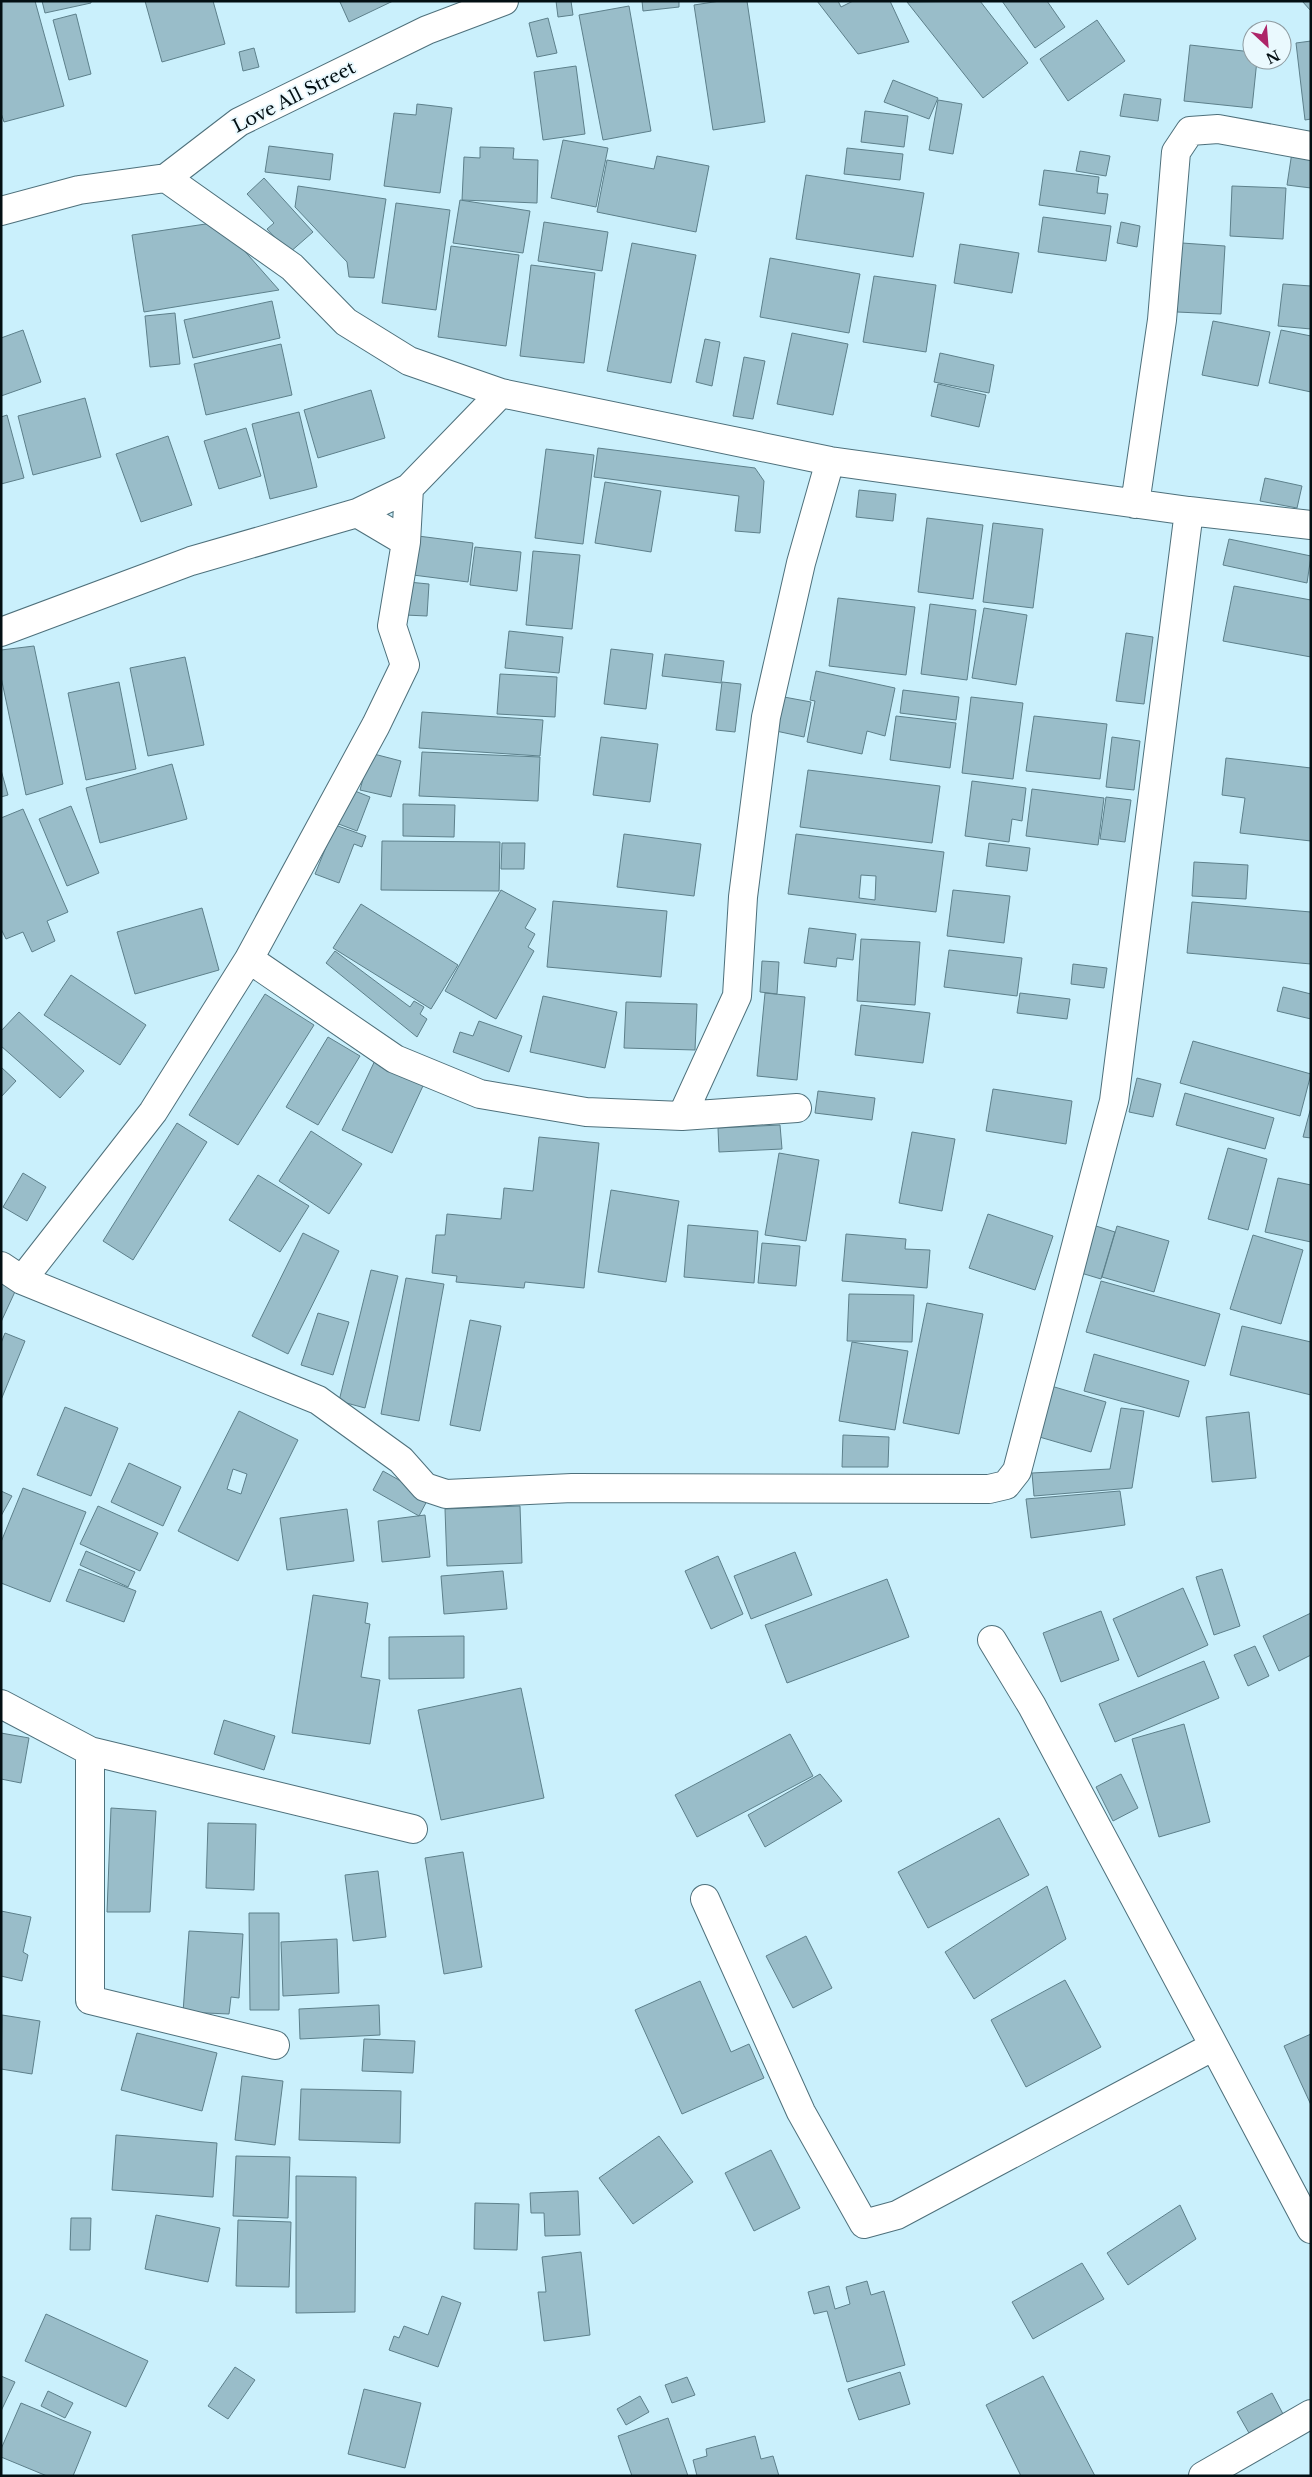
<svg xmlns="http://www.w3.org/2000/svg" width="1312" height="2477" font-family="'Libre Baskerville',serif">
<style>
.building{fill:#99bdc9;stroke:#5d808b;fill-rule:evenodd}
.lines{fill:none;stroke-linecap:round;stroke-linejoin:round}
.minor-casing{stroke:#4e707b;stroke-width:30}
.minor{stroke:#fff;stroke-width:28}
.labels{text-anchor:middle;stroke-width:4;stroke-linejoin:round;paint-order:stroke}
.street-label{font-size:18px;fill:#030f13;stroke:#eaf9fe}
</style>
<rect width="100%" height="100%" fill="#caf0fc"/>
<!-- building -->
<path class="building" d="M1 1H35L64 106 4 122 1 113Z
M42 1H91V3L45 13Z
M145 1H213L225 44 162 62Z
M342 1H393L349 22 340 2Z
M556 1H571L573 15 558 17Z
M642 1H679V7L643 11Z
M720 1H747L765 122 713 130 694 5Z
M817 1H838L841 7 853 1H890L909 42 858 54Z
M980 1 1028 63 983 98 907 2Z
M1002 1H1047L1065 27 1035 48Z
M1302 1H1311V11Z
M629 6 651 131 603 140 579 15Z
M76 14 91 74 69 80 53 20Z
M548 18 557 53 537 57 529 23Z
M1097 20 1125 61 1068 101 1040 59Z
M1311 41V119L1305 120 1296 43Z
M1190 45 1252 52V60H1257L1252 108 1184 101Z
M254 48 259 67 243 71 239 52Z
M576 66 585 134 543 140 534 72Z
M893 80 938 98 929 119 884 102Z
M1124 94 1161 99 1158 121 1120 116Z
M938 100 962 104 953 154 929 150Z
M417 104 452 108 440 193 384 186 394 113 416 115Z
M865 111 908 116 904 147 861 142Z
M563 140 608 148 596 207 551 198Z
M269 146 333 154 330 180 265 172Z
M480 147 514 148 513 159 538 160 537 203 462 200 464 157 480 158Z
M847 148 903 154 900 180 844 174Z
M1080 151 1110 156 1106 176 1076 171Z
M1292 152 1311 154V188L1287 185Z
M657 156 709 166 696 232 597 212 607 160 654 169Z
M1044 170 1099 177 1097 193 1108 194 1105 214 1039 205Z
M806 175 924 193 913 257 796 239Z
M264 178 313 232 289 253 267 229 274 223 247 194Z
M298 186 386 199 374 278 349 277 347 262 295 207Z
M1232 186 1286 188 1283 239 1230 236Z
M460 200 530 211 523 253 453 243Z
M396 203 450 210 436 310 382 303Z
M1043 217 1111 226 1106 261 1038 252Z
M219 222 279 290 144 312 132 235Z
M544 222 608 232 602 271 538 261Z
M1121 222 1140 226 1137 247 1117 243Z
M632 243 696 255 671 383 607 371Z
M1182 243 1225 246 1221 314 1177 312Z
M960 244 1019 253 1012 293 954 283Z
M451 246 519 255 506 346 438 337Z
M770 258 860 274 849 333 760 317Z
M531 265 595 273 584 363 520 356Z
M874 276 936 285 926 352 863 342Z
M1283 284 1311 286V329L1278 326Z
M272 301 280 338 193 358 184 320Z
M175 313 180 364 150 367 145 316Z
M1213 321 1270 332 1258 386 1202 375Z
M23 330 41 382 1 396V338Z
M1281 330 1311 336V392L1269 383Z
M792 333 848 344 833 415 777 404Z
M705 339 720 342 712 386 696 382Z
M281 344 292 395 206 415 194 364Z
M940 353 994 365 989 393 934 382Z
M744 357 765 361 753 419 733 416Z
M938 384 986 395 979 427 931 416Z
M371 390 385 438 318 458 304 410Z
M85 398 101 457 33 475 18 416Z
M299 412 317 487 270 499 252 424Z
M7 415 24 478 1 484V417Z
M246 428 261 476 219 489 204 441Z
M168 436 192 505 141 522 116 454Z
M598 448 755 468 764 481 760 533 735 531 739 496 594 477Z
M546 449 594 455 583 544 535 538Z
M1265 478 1302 486 1297 508 1260 501Z
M605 482 661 491 651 552 595 543Z
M859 490 896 494 893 521 856 517Z
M927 518 983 525 973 599 918 592Z
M993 523 1043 529 1033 608 983 602Z
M418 536 473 543 468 582 413 575Z
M1229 539 1311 556 1307 583 1223 565Z
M475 547 521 552 517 591 470 585Z
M533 551 580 555 572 629 526 625Z
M408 582 429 584 427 616 405 615Z
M1234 586 1311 600V657L1223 641Z
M838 598 915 607 906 675 829 666Z
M930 604 976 610 967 680 921 674Z
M984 608 1027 615 1016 685 972 678Z
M509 631 563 637 559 673 505 668Z
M1126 633 1153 637 1144 704 1116 701Z
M34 646 63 784 26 795 1 677V650Z
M611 649 653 654 646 709 604 704Z
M665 654 724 661 721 683 662 676Z
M185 657 204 745 148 756 130 668Z
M816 671 895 688 885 736 867 731 862 754 807 742 815 701 810 700Z
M500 674 557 677 555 717 497 714Z
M119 682 136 769 86 780 68 693Z
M722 682 741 684 735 732 716 730Z
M903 690 959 697 956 720 900 713Z
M784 697 811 702 804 737 776 731Z
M971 697 1023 703 1013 779 962 773Z
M422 712 543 720 540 756 419 748Z
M896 716 956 723 950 768 890 760Z
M1034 716 1107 724 1100 779 1026 771Z
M601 737 658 744 650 802 593 795Z
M1112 737 1140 741 1134 790 1106 787Z
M422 752 540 757 538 801 419 796Z
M370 753 401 761 391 797 360 790Z
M1226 758 1311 768V841L1240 833 1245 798 1222 795Z
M172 764 187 819 100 843 86 788Z
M1 770 8 795 1 797Z
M808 770 940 786 932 843 800 827Z
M972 781 1026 788 1022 821 1012 819 1009 842 965 836Z
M350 789 370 797 357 831 336 823Z
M1032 789 1104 798 1098 845 1026 836Z
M1106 797 1131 800 1125 842 1100 839Z
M403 804 455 805 454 837 403 836Z
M71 806 99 873 67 886 39 819Z
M23 809 68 912 47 921 55 941 32 952 23 932 6 939 1 929V818Z
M335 825 366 836 362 847 354 844 339 883 315 874Z
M624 834 701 844 694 896 617 887Z
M796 834 944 852 936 912 788 894ZM861 875 876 876 875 900 859 898Z
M382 841 500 842 499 891 381 890Z
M502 843H525L524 869H501Z
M989 843 1030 848 1027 871 986 866Z
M1194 862 1248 865 1246 899 1192 896Z
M501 890 536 909 525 928 535 934 528 947 534 951 496 1019 445 991Z
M953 890 1010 896 1004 943 947 936Z
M553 901 667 911 661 977 547 967Z
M1192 902 1311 912V964L1187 953Z
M361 904 458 965 431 1009 333 948Z
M202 908 219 970 135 994 117 932Z
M809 928 856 934 853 960 837 958 836 967 804 963Z
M861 939 920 942 915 1005 857 1001Z
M949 950 1022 958 1017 996 944 987Z
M335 951 410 1007 414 1001 424 1007 420 1014 427 1019 417 1037 326 963Z
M762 961 779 962 777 994 760 992Z
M1073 964 1107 968 1104 988 1071 984Z
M71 975 146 1025 120 1065 44 1015Z
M1283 987 1311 994V1019L1277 1011Z
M765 993 805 997 797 1080 757 1076Z
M1020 993 1070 999 1067 1019 1017 1013Z
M265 994 314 1025 238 1145 189 1115Z
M543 996 617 1012 605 1068 530 1052Z
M626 1002 697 1004 695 1050 624 1048Z
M861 1005 930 1013 923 1063 855 1055Z
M19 1012 84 1071 60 1098 1 1046V1031Z
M479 1021 522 1036 509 1072 453 1052 460 1032 473 1036Z
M328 1037 360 1056 318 1125 286 1107Z
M1193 1041 1311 1074 1300 1116 1180 1083Z
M379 1052 428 1075 392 1153 342 1130Z
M1 1067 16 1081 1 1097Z
M1137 1078 1161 1084 1153 1117 1129 1112Z
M993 1089 1072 1101 1066 1144 986 1131Z
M818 1091 875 1098 872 1120 815 1113Z
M1185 1093 1274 1118 1265 1149 1176 1125Z
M1311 1107V1138L1303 1137Z
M177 1123 207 1142 133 1260 103 1241Z
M780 1125 782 1149 719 1152 718 1128Z
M311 1131 362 1164 329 1214 279 1181Z
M912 1132 955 1139 942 1211 899 1203Z
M539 1137 599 1143 584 1288 525 1282 524 1288 456 1282 457 1276 432 1273 436 1235H445L447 1214 501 1219 504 1188 533 1191Z
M1228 1148 1267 1159 1248 1230 1208 1219Z
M779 1153 819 1160 806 1241 765 1235Z
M23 1173 46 1187 27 1221 3 1207Z
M258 1175 309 1206 280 1252 229 1220Z
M1278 1178 1311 1185V1242L1265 1232Z
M611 1190 679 1201 666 1282 598 1272Z
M988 1214 1053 1236 1035 1290 969 1268Z
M688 1225 758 1231 754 1283 684 1277Z
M1096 1226 1115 1232 1101 1279 1081 1273Z
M1117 1226 1169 1241 1154 1292 1102 1277Z
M303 1233 339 1251 288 1354 252 1336Z
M846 1234 906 1239 905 1249 930 1250 927 1288 842 1281Z
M1253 1235 1303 1250 1281 1324 1230 1309Z
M762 1243 800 1246 796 1286 758 1283Z
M371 1270 398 1276 365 1408 339 1401Z
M1 1275 19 1283 1 1322Z
M406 1278 444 1284 419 1421 381 1414Z
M1101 1281 1220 1314 1205 1366 1086 1332Z
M849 1294 914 1295 912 1342 847 1341Z
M927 1303 983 1314 959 1434 903 1423Z
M318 1313 349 1322 333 1375 301 1365Z
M470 1320 501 1326 480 1431 450 1425Z
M1242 1326 1311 1342V1395L1230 1375Z
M5 1333 25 1341 1 1400V1343Z
M852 1342 908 1351 895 1430 839 1421Z
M1094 1354 1189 1381 1179 1417 1084 1391Z
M1051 1386 1106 1402 1091 1452 1036 1436Z
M65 1407 118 1428 91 1496 37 1475Z
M1121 1408 1144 1411 1132 1488 1034 1496 1032 1473 1110 1469Z
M239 1411 298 1440 238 1561 178 1531ZM233 1469 247 1474 241 1494 227 1489Z
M1249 1412 1256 1478 1212 1482 1206 1417Z
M843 1435 889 1437 888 1467H842Z
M129 1463 181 1487 163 1526 111 1502Z
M383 1471 429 1497 419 1516 373 1490Z
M23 1488 86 1512 50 1602 1 1583V1542Z
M1 1491 12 1496 1 1516Z
M1120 1491 1125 1525 1031 1538 1026 1499Z
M98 1506 158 1533 140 1571 80 1544Z
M520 1506 522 1563 447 1566 445 1509Z
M347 1509 354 1561 287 1570 280 1518Z
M425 1515 430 1557 382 1562 378 1521Z
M86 1551 135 1572 128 1587 80 1565Z
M795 1552 812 1595 751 1619 734 1576Z
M718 1556 743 1614 711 1629 685 1571Z
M79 1569 136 1591 124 1622 66 1601Z
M1222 1569 1240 1626 1214 1635 1196 1577Z
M503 1571 507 1609 444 1614 441 1576Z
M887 1579 909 1637 787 1683 765 1625Z
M1183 1588 1208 1645 1138 1677 1113 1619Z
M313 1595 368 1603 365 1623 370 1624 361 1677 380 1680 370 1744 292 1733Z
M1101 1611 1119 1660 1061 1682 1043 1633Z
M1311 1613V1655L1279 1671 1263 1636Z
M464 1636V1678L389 1679V1637Z
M1255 1646 1269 1676 1248 1686 1234 1655Z
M1204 1661 1219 1698 1115 1742 1099 1704Z
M521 1688 544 1798 441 1820 418 1710Z
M224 1720 275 1736 264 1770 214 1754Z
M1184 1724 1210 1822 1159 1837 1132 1739Z
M1 1733 29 1738 21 1783 1 1779Z
M790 1734 813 1776 697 1837 675 1795Z
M820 1774 842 1801 765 1847 748 1815Z
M1121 1774 1138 1808 1113 1821 1096 1787Z
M111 1808 156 1811 150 1912H107Z
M999 1818 1029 1875 928 1928 898 1872Z
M208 1823 256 1824 254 1890 206 1888Z
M463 1852 482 1967 444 1974 425 1858Z
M378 1871 386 1937 353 1941 345 1875Z
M1047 1886 1066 1939 974 1999 945 1952Z
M1 1911 31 1917 23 1952 28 1955 22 1981 1 1976Z
M249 1913H279V2010H250Z
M189 1931 243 1934 239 1998 231 1997 229 2014 183 2012Z
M806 1936 832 1988 793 2008 766 1956Z
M337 1939 339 1993 283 1996 281 1942Z
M1065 1980 1101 2047 1026 2087 991 2020Z
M700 1981 731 2052 749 2044 764 2078 682 2114 635 2010Z
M379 2005 380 2035 300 2039 299 2009Z
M2 2015 40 2021 32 2074 1 2069Z
M137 2033 217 2053 202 2111 121 2090Z
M1311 2034V2105L1284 2046Z
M364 2039 415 2041 413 2073 362 2071Z
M242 2076 283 2081 275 2145 235 2140Z
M301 2089 401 2091 400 2143 299 2140Z
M116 2135 217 2143 213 2197 112 2190Z
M659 2136 693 2182 633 2224 599 2178Z
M771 2150 800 2208 754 2231 725 2173Z
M236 2156 290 2157 288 2218 233 2216Z
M296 2176 356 2177 355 2312 296 2313Z
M578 2191 580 2235 545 2236 544 2213H531L530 2193Z
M475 2203 519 2204 517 2250 474 2249Z
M1180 2205 1196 2239 1128 2285 1107 2253Z
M156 2215 220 2228 208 2282 145 2269Z
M71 2218H91L90 2250H70Z
M238 2220 291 2222 289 2287 236 2286Z
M581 2252 590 2335 544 2341 538 2292H546L542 2257Z
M1082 2263 1104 2299 1033 2339 1012 2302Z
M867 2281 871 2295 884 2291 905 2365 847 2382 827 2311 814 2314 808 2292 829 2286 835 2309 850 2304 846 2287Z
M442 2296 461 2303 438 2367 389 2350 394 2336 399 2338 404 2326 428 2335Z
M46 2314 148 2361 126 2407 25 2361Z
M235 2367 255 2380 228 2419 208 2406Z
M900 2372 910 2404 859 2420 848 2389Z
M1 2376 15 2382 1 2411Z
M1043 2376 1095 2476H1021L986 2405Z
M687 2377 695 2395 672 2403 665 2385Z
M364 2389 421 2403 405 2468 348 2454Z
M48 2391 73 2403 65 2418 41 2406Z
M1272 2393 1283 2414 1249 2433 1237 2412Z
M640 2396 649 2412 626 2425 617 2409Z
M21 2403 91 2432 73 2476H47L1 2457V2449Z
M668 2418 688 2476H632L618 2436Z
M755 2436 761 2459 773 2456 779 2476H697L693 2460 707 2456 706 2449Z"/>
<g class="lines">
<defs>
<path id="minor" d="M166 178 292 267 346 322 409 361 501 393 830 461 1189 511 1311 525
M1 211 79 190 166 178 239 122 427 30 504 1
M1135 504 1162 320 1176 152 1190 131 1218 129 1311 146
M357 513 406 542
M1 632 191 561 357 513 409 488 501 393
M249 959 376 725 405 665 392 626 406 542 409 488
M682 1116 737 996 743 897 766 717 801 563 830 461
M1 1266 22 1280 318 1400 401 1460 425 1487 446 1494 572 1488 989 1489 1006 1485 1017 1471 1114 1101 1189 511
M22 1280 153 1112 249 959 395 1059 480 1094 586 1112 682 1116 797 1108
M1 1704 90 1751 413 1829
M90 1751V2000L275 2045
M705 1899 801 2112 864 2224 897 2215 1214 2046 1032 1706 992 1640
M1214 2046 1311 2229
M1203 2476 1311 2414"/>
</defs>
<!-- minor casing -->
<use href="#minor" class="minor-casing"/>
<!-- minor -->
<use href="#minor" class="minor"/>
</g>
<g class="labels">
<!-- street labels -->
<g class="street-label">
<text transform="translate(294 97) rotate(-27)" y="6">Love All Street</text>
</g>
</g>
<!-- border -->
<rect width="1312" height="2477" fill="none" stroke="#030f13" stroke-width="5"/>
<!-- north arrow -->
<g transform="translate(1267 45) rotate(154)"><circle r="24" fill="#eaf9fe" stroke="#8e9ba0"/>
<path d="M0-4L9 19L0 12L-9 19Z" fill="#ad2569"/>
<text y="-8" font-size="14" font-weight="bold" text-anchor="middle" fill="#030f13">N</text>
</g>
</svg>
